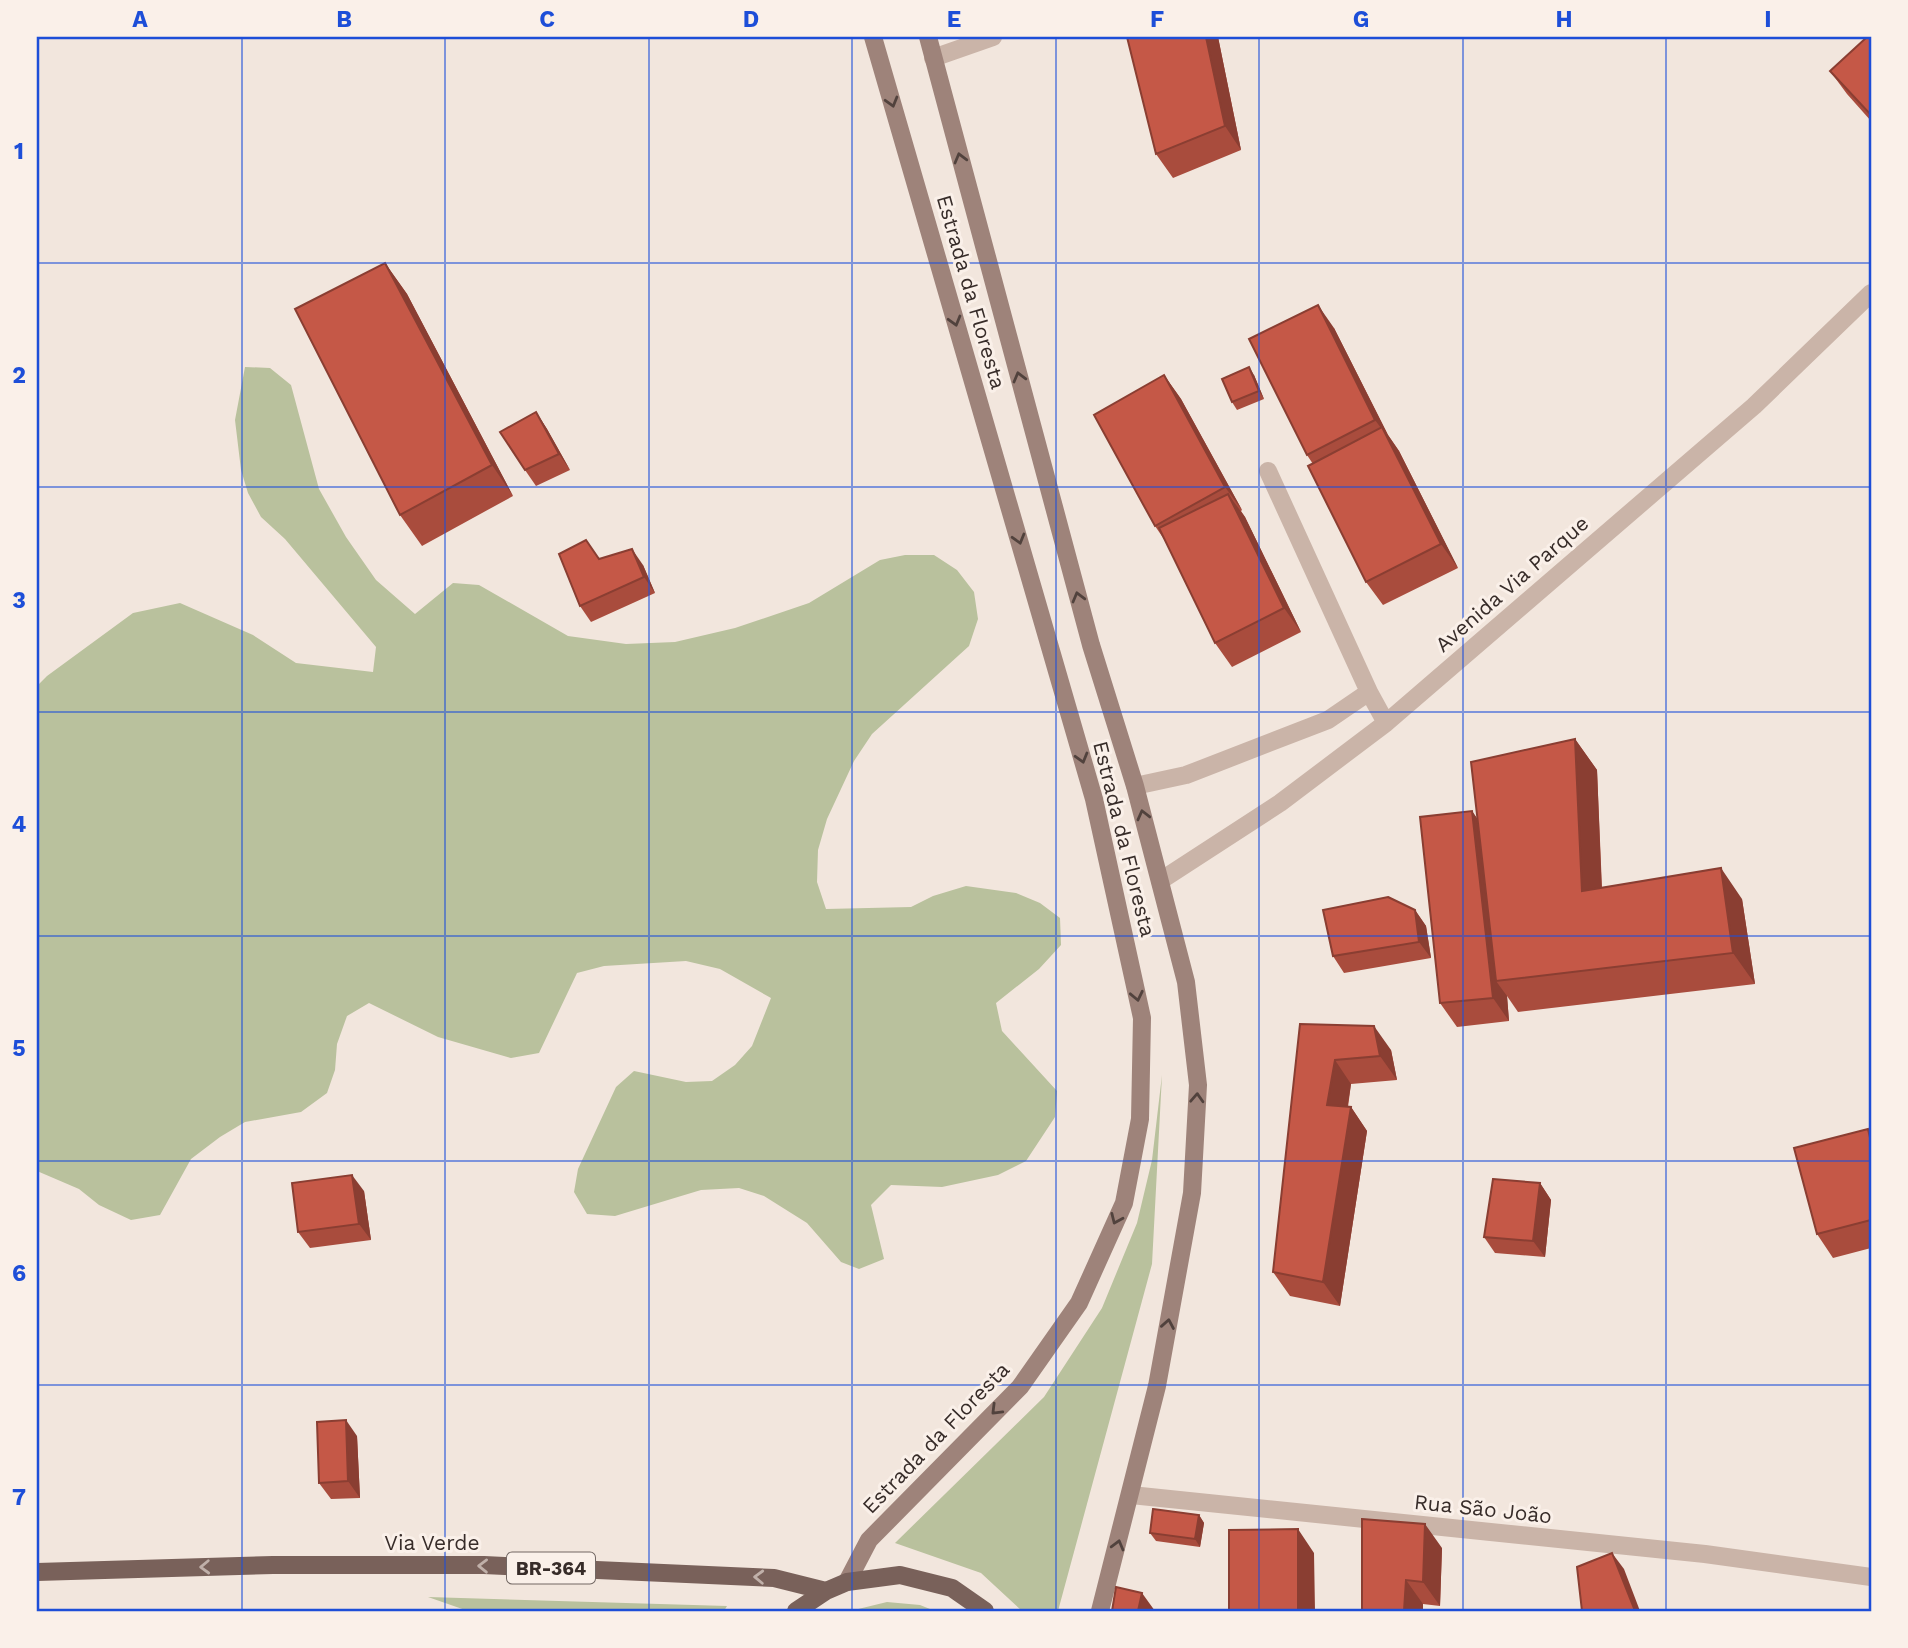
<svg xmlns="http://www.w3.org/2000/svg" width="1908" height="1648" font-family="'Work Sans',sans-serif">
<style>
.green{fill:#b9c19d}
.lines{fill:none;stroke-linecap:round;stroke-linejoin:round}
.street{stroke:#cab4a8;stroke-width:18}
.secondary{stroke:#9e837a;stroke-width:18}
.primary{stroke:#79615a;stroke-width:18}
.wall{fill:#a94c3d}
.shaded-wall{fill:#8a3e32}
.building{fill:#c55847;stroke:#8a3e32;stroke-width:2}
.oneway{stroke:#51423d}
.oneway2{stroke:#c0b0a9}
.grid{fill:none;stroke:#1d4ed8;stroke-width:2;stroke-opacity:0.55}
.labels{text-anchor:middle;stroke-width:6;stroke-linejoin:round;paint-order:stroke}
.shield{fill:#faf0e9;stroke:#726763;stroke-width:2}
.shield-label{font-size:19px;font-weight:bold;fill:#372c29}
.street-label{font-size:21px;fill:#372c29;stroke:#faf0e9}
.neatline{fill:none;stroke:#1d4ed8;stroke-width:2.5}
.grid-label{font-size:23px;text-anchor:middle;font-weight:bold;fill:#1d4ed8}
</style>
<rect width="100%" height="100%" fill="#f2e6dd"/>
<!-- green -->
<path class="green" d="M245 367 270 368 291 385 319 489 346 537 376 580 415 614 453 583 479 585 568 636 626 644 675 642 735 628 809 603 880 560 905 555H934L957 570 974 592 978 619 969 646 872 734 854 761 827 819 818 850 817 882 826 909 911 907 933 896 966 886 1016 893 1040 903 1060 918 1061 945 1039 969 996 1003 1002 1031 1057 1091 1055 1117 1026 1161 998 1175 942 1187 891 1185 871 1205 884 1259 859 1269 841 1262 807 1223 764 1196 739 1188 701 1190 615 1216 587 1214 574 1192 578 1169 616 1087 634 1071 686 1082 712 1081 735 1065 752 1046 771 998 720 969 686 961 604 966 577 973 539 1053 511 1058 438 1037 369 1003 347 1016 337 1044 335 1070 327 1093 301 1112 245 1122 220 1137 191 1159 160 1215 131 1220 99 1205 79 1189 37 1171V686L47 676 133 613 180 603 253 635 296 663 373 672 376 647 285 539 261 517 248 493 241 470 235 420Z
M1162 1075 1152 1264 1058 1611H1022L981 1573 895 1543 1044 1397 1102 1308 1137 1223 1152 1160Z
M428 1597 727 1606 724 1611H468Z
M887 1602 920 1605 935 1611H850Z"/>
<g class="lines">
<!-- street -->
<path class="street" d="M933 58 993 37
M1369 692 1386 723
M1135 786 1186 775 1328 720 1369 692 1268 471
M1160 881 1280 803 1386 723 1754 406 1871 293
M1131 1495 1705 1554 1871 1577"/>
<!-- secondary -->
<path class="secondary" d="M928 37 1091 645 1135 786 1186 982 1198 1085 1192 1193 1157 1386 1100 1611
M847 1582 869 1540 1020 1387 1079 1303 1124 1203 1140 1119 1142 1018 1094 799 873 37"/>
<!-- primary -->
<path class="primary" d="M37 1572 273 1565H484L774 1578 826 1591
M796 1611 826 1591 847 1582 900 1575 952 1588 985 1611"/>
</g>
<!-- wall -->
<path class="wall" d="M1218 37 1241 150 1173 178 1156 154Z
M1871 37V121L1847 94 1830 71Z
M385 263 407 294 513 496 422 546 400 515Z
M1334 328 1388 435 1399 451 1458 568 1383 605 1366 582 1313 464 1307 455Z
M1164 375 1181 399 1242 510 1241 511 1245 517 1301 632 1232 667 1215 643 1166 542 1155 526Z
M1254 375 1264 399 1237 410 1232 402Z
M536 412 547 429 570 470 536 486 525 470Z
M599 559 643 565 655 593 591 622 580 606Z
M1575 739 1597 770 1602 888 1742 899 1755 984 1518 1012 1507 996 1509 1021 1457 1027 1440 1003 1472 811 1477 819Z
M1415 910 1426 926 1431 958 1344 973 1333 956Z
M1300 1024 1391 1050 1397 1080 1351 1084 1348 1107H1351L1367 1131 1340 1306 1290 1296 1273 1272Z
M1868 1129 1871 1134V1248L1833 1258 1817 1234Z
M1540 1183 1551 1200 1545 1257 1495 1253 1484 1237Z
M364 1191 371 1240 310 1248 298 1232Z
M357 1436 360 1498 331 1499 319 1483Z
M1199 1515 1204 1523 1200 1547 1156 1541 1150 1533Z
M1442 1548 1440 1606 1423 1604V1611H1362Z"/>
<!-- shaded-wall -->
<path class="shaded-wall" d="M1206 37H1218L1241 150 1225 126Z
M385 263 407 294 513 496 492 465Z
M1318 305 1334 328 1388 435 1399 451 1458 568 1441 544 1387 436 1375 420Z
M1249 367 1254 375 1264 399 1259 391Z
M1164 375 1181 399 1242 510 1225 487Z
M536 412 547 429 570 470 559 454Z
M1228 494 1245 517 1301 632 1284 608Z
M632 549 643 565 655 593 644 577Z
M1575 739 1597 770 1603 922 1582 891Z
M1472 811 1489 835 1496 981 1507 996 1509 1021 1493 998Z
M1721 868 1742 899 1755 984 1733 953Z
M1415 910 1426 926 1431 958 1419 942Z
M1374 1026 1391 1050 1397 1080 1380 1056Z
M1335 1060 1351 1084 1344 1129 1327 1105Z
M1351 1107 1367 1131 1340 1306 1323 1282Z
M352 1175 364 1191 371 1240 359 1224Z
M1540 1183 1551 1200 1545 1257 1533 1241Z
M346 1420 357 1436 360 1498 348 1481Z
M1199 1515 1204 1523 1200 1547 1195 1539Z
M1425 1524 1442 1548 1440 1606 1423 1582Z
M1298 1529 1314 1553 1315 1611H1298Z
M1612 1553 1624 1569 1640 1611H1635Z
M1406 1580 1423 1604V1611H1404Z
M1142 1593 1155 1611H1138Z"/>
<!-- building -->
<path class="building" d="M1127 37H1206L1225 126 1156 154Z
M1867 37H1871V115L1830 71Z
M385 263 492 465 400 515 295 309Z
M1318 305 1375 420 1307 455 1249 339Z
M1249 367 1259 391 1232 402 1222 379Z
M1164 375 1225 487 1155 526 1094 415Z
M536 412 559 454 525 470 500 432Z
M1382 427 1441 544 1366 582 1308 466Z
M1228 494 1284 608 1215 643 1159 528Z
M586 540 599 559 632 549 644 577 580 606 559 554Z
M1575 739 1582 891 1721 868 1733 953 1496 981 1471 762Z
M1472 811 1493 998 1440 1003 1420 817Z
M1388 897 1415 910 1419 942 1333 956 1323 910Z
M1300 1024 1374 1026 1380 1056 1335 1060 1327 1105 1351 1107 1323 1282 1273 1272Z
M1868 1129 1871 1142V1220L1817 1234 1794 1148Z
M352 1175 359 1224 298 1232 292 1183Z
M1493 1179 1540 1183 1533 1241 1484 1237Z
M346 1420 348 1481 319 1483 317 1422Z
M1153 1509 1199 1515 1195 1539 1150 1533Z
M1362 1519 1425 1524 1423 1582 1406 1580 1404 1611H1362Z
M1298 1529V1611H1229V1530Z
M1612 1553 1635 1611H1582L1577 1567Z
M1116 1587 1142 1593 1138 1611H1112Z"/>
<!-- one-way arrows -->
<defs><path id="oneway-chevron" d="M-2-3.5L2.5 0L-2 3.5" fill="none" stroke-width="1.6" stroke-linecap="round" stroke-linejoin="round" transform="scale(1.75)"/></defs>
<g class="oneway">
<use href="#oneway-chevron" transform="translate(892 102) rotate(74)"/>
<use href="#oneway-chevron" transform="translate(960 158) rotate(-105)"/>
<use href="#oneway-chevron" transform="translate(955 321) rotate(74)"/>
<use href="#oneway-chevron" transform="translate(1019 377) rotate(-105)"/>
<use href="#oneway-chevron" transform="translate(1019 539) rotate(74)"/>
<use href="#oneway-chevron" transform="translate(1078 597) rotate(-105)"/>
<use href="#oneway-chevron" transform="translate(1082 758) rotate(74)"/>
<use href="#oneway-chevron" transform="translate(1143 815) rotate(-104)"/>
<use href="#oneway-chevron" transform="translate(1137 996) rotate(78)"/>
<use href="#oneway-chevron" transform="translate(1197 1098) rotate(-87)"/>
<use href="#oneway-chevron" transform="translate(1116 1219) rotate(114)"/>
<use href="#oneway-chevron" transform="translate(1168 1324) rotate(-80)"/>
<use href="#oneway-chevron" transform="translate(996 1410) rotate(135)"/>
<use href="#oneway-chevron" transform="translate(1118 1545) rotate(-75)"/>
</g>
<g class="oneway2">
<use href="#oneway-chevron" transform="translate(483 1566) rotate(-179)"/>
<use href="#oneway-chevron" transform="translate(205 1567) rotate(178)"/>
<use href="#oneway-chevron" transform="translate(759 1577) rotate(-178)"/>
</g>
<!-- grid -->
<path class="grid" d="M242 37V1611M445 37V1611M649 37V1611M852 37V1611M1056 37V1611M1259 37V1611M1463 37V1611M1666 37V1611M37 263H1871M37 487H1871M37 712H1871M37 936H1871M37 1161H1871M37 1385H1871"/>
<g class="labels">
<!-- shield labels -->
<rect class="shield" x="507" y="1552.5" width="88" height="31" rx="5"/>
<g class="shield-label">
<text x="551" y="1575">BR-364</text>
</g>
<!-- street labels -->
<g class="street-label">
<text transform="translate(971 292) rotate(74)" y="7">Estrada da Floresta</text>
<text transform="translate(1512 584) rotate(-41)" y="7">Avenida Via Parque</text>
<text transform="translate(1124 839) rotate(76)" y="7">Estrada da Floresta</text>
<text transform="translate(936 1438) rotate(-46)" y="7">Estrada da Floresta</text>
<text transform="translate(1483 1509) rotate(6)" y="7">Rua São João</text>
<text x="432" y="1550">Via Verde</text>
</g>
</g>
<!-- border -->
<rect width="1908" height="1648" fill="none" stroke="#faf0e9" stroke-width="77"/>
<rect x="38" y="38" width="1832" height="1572" class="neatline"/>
<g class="grid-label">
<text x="140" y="27">A</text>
<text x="344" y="27">B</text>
<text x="547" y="27">C</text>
<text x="751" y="27">D</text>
<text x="954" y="27">E</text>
<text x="1157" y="27">F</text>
<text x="1361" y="27">G</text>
<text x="1564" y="27">H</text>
<text x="1768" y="27">I</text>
<text x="19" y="159">1</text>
<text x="19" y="383">2</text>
<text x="19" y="608">3</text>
<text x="19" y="832">4</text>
<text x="19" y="1056">5</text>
<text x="19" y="1281">6</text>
<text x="19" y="1505">7</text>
</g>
</svg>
